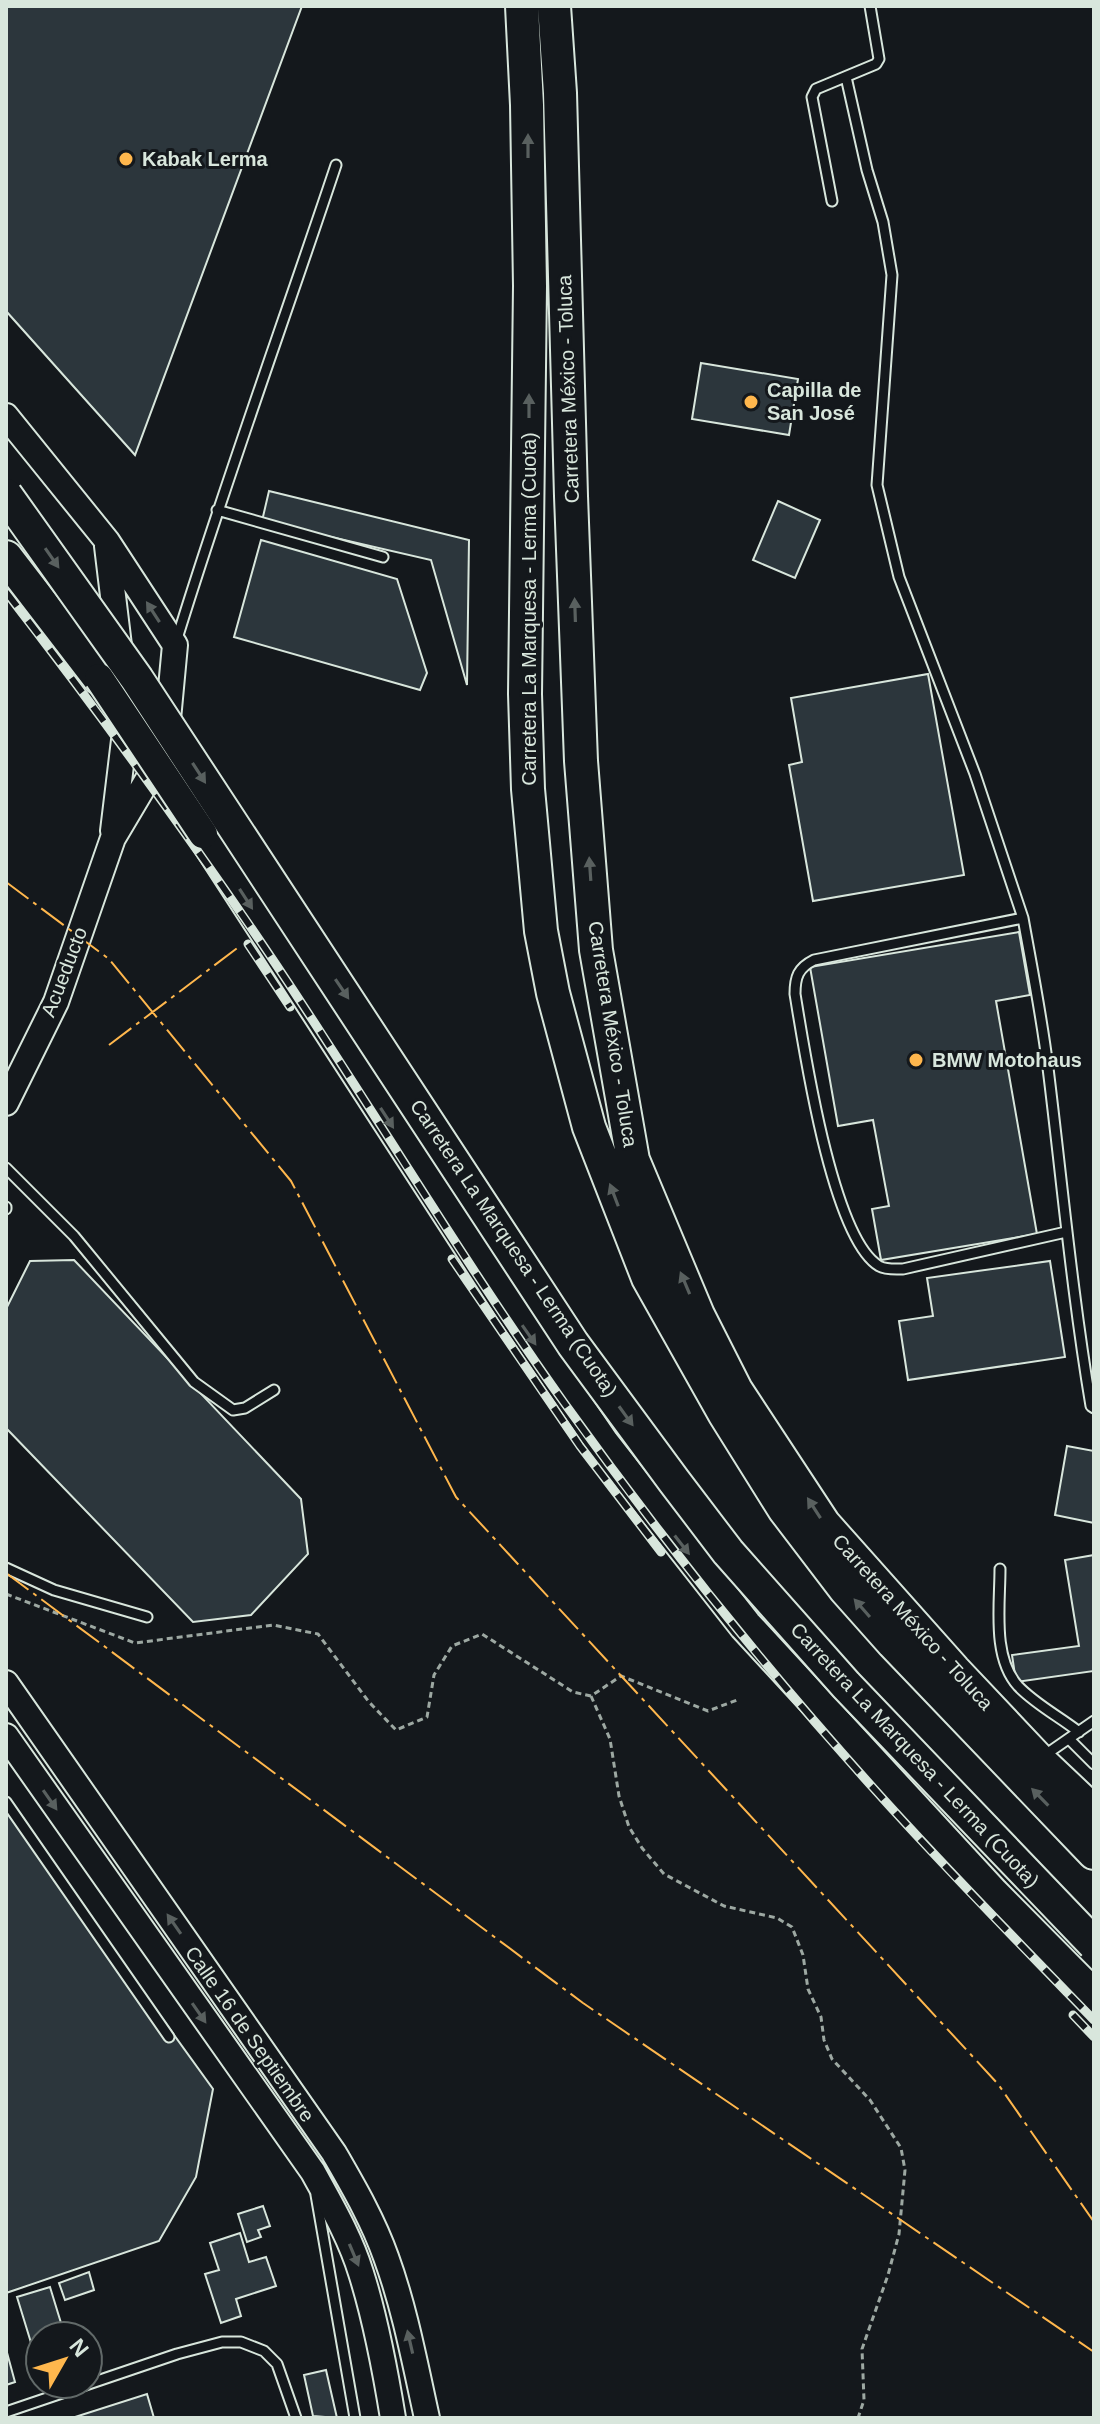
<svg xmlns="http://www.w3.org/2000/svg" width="1100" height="2424" font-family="Arial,sans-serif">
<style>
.building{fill:#2c363c;stroke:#d8e6dc;stroke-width:2}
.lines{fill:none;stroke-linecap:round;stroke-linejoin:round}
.service-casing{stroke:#d8e6dc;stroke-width:13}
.secondary-casing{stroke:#d8e6dc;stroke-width:28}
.motorway-casing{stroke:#d8e6dc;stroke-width:36}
.path{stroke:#9da8a2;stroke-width:3;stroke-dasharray:6 4;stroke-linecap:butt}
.service{stroke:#14181c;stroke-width:9}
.secondary{stroke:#14181c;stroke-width:24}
.motorway{stroke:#14181c;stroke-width:32}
.rail-casing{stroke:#d8e6dc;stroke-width:9}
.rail{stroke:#14181c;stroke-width:6;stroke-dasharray:18;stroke-linecap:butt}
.primary-bridge-casing{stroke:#d8e6dc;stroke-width:32;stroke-linecap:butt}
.motorway-bridge-casing{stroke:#d8e6dc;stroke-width:36;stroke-linecap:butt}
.primary-bridge{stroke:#14181c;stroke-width:28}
.motorway-bridge{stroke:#14181c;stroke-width:32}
.power{stroke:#ffb74d;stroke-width:2;stroke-dasharray:28 6 4 6;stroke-linecap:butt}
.oneway{fill:#59605f}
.poi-dot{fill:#ffb74d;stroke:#14181c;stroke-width:3}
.labels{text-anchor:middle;stroke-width:6;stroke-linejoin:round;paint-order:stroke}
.poi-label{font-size:20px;font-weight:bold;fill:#d8e6dc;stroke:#14181c;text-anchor:start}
.street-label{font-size:20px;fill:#d8e6dc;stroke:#14181c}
</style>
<rect width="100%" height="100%" fill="#14181c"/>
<!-- building -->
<path class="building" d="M6 6H302L135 455 6 311Z
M701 363 798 379 789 435 692 419Z
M269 491 469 540 467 685 431 560 262 521Z
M778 501 820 520 795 578 753 560Z
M261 540 397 579 427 673 420 690 234 637Z
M928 674 964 875 813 901 789 765 802 762 791 698Z
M1019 932 1030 995 996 1001 1037 1234 881 1260 872 1209 889 1206 873 1120 838 1126 810 967Z
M74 1260 301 1499 308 1554 251 1615 193 1622 6 1428V1309L30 1261Z
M1050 1261 1065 1357 908 1380 899 1321 933 1316 927 1278Z
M1067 1446 1094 1451V1523L1055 1515Z
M1094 1555V1671L1016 1682 1012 1655 1079 1646 1065 1560Z
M6 1802 213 2089 196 2177 159 2241 6 2293Z
M263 2206 270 2226 258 2230 261 2237 247 2242 238 2214Z
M240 2233 249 2262 266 2257 276 2286 236 2299 241 2316 221 2323 205 2274 219 2270 210 2243Z
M89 2272 94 2290 65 2300 59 2283Z
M50 2287 65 2336H40V2372L17 2297Z
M6 2349 15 2382 6 2385Z
M326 2370 337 2418 313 2416 304 2375Z
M147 2394 154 2418H75V2417Z"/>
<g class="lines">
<defs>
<path id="service" d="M846 77 867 170 883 222 892 275 877 485 899 577 975 774 1023 918 814 960C798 968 795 977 795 994 804 1048 832 1238 879 1266 886 1270 895 1269 903 1269L1066 1232
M832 201 812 97 816 89 876 64 879 59 870 6
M217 510 383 557
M176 642C225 482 283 324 336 165
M1023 918C1032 968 1042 1018 1048 1068 1062 1181 1072 1293 1091 1406L1094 1408
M6 1168 74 1236 194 1382 233 1410 245 1408 274 1390
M6 1207V1209
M6 1568 54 1590 147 1617
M1000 1569C1000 1606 992 1657 1018 1686 1035 1704 1060 1717 1079 1732
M1069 1739 1094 1764
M1045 1755 1094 1721
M6 1802 169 2037
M316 2195 355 2418
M6 2412 177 2354 222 2342H241L264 2351 277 2364 296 2418"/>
<path id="secondary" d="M6 416 107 541 175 645 167 730 151 774 113 838 56 1002 6 1103
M107 546 120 654 125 732 113 831
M6 1683 334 2153C353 2186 373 2220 386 2257 405 2309 415 2364 427 2418
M6 1736 313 2172C331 2205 350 2237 361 2273 376 2320 385 2369 393 2418"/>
<path id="motorway" d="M522 6 527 105 530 286 525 694 528 789 541 931 553 993 589 1127 648 1278 724 1413 784 1509 845 1589 893 1643 1094 1853
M554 6 560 93 571 496 581 761 596 950 633 1160 698 1315 736 1390 824 1524 954 1670 1038 1759 1094 1812
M6 557 99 678
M203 834 513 1312 603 1444 745 1625 993 1894 1094 1996"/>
</defs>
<!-- service casing -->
<use href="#service" class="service-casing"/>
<!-- secondary casing -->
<use href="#secondary" class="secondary-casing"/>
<!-- motorway casing -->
<use href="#motorway" class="motorway-casing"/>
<!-- path -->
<path class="path" d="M6 1594 135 1643 273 1625 318 1634 369 1702 396 1730 427 1717 434 1675 452 1646 482 1634 573 1692 591 1696 621 1676 708 1711 737 1700
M591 1696 610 1739 619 1796 629 1827 642 1848 664 1874 724 1906 777 1918 792 1927 803 1955 808 1989 821 2017 824 2040 832 2059 870 2100 901 2148 905 2170 899 2234 888 2275 862 2349 864 2400 858 2418"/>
<!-- service -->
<use href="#service" class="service"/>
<!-- secondary -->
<use href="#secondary" class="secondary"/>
<!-- motorway -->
<use href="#motorway" class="motorway"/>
<defs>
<path id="rail" d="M6 592C100 714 191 838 277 966 374 1111 463 1261 565 1404 661 1538 765 1668 876 1791 946 1869 1021 1945 1094 2020
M248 944 290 1007
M452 1259 580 1446 661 1552
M1073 2015 1094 2037"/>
</defs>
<!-- rail casing -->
<use href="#rail" class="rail-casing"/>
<!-- rail -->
<use href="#rail" class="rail"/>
<defs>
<path id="primary-bridge" d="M99 678 203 834"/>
<path id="motorway-bridge" d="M6 495 137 679 573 1344 674 1481 728 1552 846 1685 1094 1944"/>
</defs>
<!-- primary-bridge casing -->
<use href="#primary-bridge" class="primary-bridge-casing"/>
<!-- motorway-bridge casing -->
<use href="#motorway-bridge" class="motorway-bridge-casing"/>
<!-- primary-bridge -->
<use href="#primary-bridge" class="primary-bridge"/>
<!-- motorway-bridge -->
<use href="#motorway-bridge" class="motorway-bridge"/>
<!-- power -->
<path class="power" d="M6 882 109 959 291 1181 456 1497 998 2084 1094 2222
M109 1045 240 946
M6 1573 583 2003 1094 2352"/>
</g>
<!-- one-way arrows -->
<defs><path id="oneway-solid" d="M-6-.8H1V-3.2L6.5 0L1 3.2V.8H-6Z" transform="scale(2)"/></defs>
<g class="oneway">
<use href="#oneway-solid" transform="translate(528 146) rotate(-90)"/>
<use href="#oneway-solid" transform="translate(529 406) rotate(-90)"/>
<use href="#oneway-solid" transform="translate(52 558) rotate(55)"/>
<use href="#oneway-solid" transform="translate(575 610) rotate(-92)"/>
<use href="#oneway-solid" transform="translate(153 612) rotate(-123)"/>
<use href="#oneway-solid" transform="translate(199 773) rotate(57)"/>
<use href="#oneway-solid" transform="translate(590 869) rotate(-94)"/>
<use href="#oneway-solid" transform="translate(246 899) rotate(57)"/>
<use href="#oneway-solid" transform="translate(342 989) rotate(56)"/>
<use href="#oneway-solid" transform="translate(387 1118) rotate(57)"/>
<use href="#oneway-solid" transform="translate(614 1195) rotate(-111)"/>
<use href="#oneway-solid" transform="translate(685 1283) rotate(-113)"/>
<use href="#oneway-solid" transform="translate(529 1335) rotate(55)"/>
<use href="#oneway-solid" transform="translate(626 1416) rotate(54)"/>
<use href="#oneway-solid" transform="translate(814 1508) rotate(-123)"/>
<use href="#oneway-solid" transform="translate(682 1545) rotate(52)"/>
<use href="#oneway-solid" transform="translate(862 1608) rotate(-131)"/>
<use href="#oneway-solid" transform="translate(1040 1797) rotate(-134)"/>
<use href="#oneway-solid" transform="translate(50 1800) rotate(55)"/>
<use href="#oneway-solid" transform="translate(174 1924) rotate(-125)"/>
<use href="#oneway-solid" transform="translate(199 2013) rotate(55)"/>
<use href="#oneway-solid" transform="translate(354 2255) rotate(67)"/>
<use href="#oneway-solid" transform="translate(410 2342) rotate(-103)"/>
</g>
<!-- markers -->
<g class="poi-dot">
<circle cx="126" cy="159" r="8"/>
<circle cx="751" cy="402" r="8"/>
<circle cx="916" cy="1060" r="8"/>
</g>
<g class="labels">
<!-- poi labels -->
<g class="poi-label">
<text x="142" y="166">Kabak Lerma</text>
<text x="767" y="397">Capilla de<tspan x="767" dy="23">San José</tspan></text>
<text x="932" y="1067">BMW Motohaus</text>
</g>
<!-- street labels -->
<g class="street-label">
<text transform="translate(568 389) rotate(-92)" y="7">Carretera México - Toluca</text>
<text transform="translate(529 609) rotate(-90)" y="7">Carretera La Marquesa - Lerma (Cuota)</text>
<text transform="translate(64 972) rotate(-69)" y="7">Acueducto</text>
<text transform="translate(613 1034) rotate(81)" y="7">Carretera México - Toluca</text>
<text transform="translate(514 1248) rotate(56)" y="7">Carretera La Marquesa - Lerma (Cuota)</text>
<text transform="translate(913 1622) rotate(48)" y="7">Carretera México - Toluca</text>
<text transform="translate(915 1755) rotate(47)" y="7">Carretera La Marquesa - Lerma (Cuota)</text>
<text transform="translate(250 2034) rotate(55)" y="7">Calle 16 de Septiembre</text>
</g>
</g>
<!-- border -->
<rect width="1100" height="2424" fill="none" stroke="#d8e6dc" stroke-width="16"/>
<!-- north arrow -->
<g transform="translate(64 2360) rotate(51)"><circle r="38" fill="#14181c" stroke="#626a69" stroke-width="2"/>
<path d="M0-6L14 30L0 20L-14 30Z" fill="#ffb74d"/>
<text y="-12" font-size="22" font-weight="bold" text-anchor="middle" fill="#d8e6dc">N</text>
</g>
</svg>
